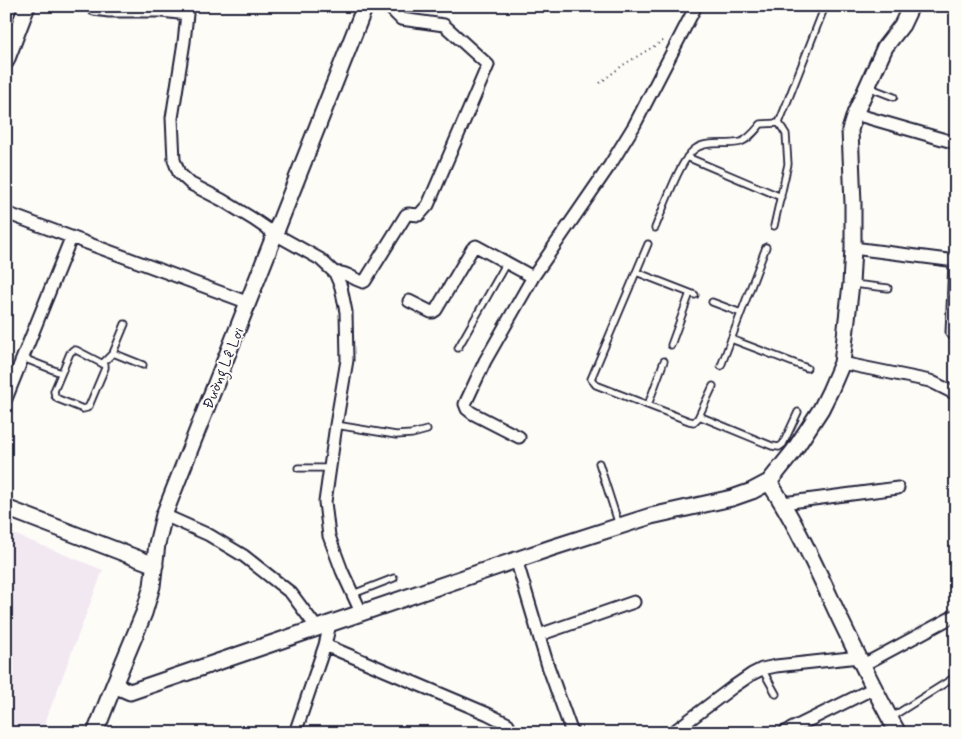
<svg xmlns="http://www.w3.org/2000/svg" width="962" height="739" font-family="Mynerve,sans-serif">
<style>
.built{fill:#f2e8f2}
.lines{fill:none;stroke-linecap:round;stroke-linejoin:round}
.lane-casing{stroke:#22223b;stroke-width:9}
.street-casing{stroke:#22223b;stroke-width:15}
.secondary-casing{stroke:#22223b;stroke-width:19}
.path{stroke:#22223b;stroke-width:2;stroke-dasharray:1 4;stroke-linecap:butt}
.lane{stroke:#fdfcf7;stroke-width:5.5}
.street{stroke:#fdfcf7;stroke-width:11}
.secondary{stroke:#fdfcf7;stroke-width:15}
.labels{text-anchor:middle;stroke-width:4;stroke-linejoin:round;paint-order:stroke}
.street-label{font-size:15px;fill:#22223b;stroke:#fdfcf7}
</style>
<rect width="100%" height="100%" fill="#fdfcf7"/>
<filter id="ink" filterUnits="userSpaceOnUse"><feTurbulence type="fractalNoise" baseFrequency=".02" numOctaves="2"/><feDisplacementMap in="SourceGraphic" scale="10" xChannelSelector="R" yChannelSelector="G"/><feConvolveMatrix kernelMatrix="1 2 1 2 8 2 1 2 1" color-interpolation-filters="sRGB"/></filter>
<g filter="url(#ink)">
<!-- built -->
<path class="built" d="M6 531 103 570 41 733H6Z"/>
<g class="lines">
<defs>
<path id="lane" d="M868 87 894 97
M779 123 825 6
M687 157 781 197
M774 226 788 164 786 134 779 123
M655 228C663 210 680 159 695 149 707 140 727 146 741 142 749 139 755 131 761 124L779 123
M648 244 591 379 596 385 689 421 694 422 698 418 713 386
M636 272 695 295
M853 284 888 288
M712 302 741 313
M731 339 807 368
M671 345 690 293
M458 348 507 262
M73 350H76L105 365V368L89 406 87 408 83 409 58 399 55 396 54 391 70 353Z
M113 353 125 324
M23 358 61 373
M103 363 113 353 143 365
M721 366 766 247
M648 405 664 361
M699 416 772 446 779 447 783 444 798 412
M336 425 396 435 412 434 427 430
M599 463 619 525
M298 468H330
M353 594 394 578
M762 669 776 694
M890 718 955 677"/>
<path id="street" d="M93 6 94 9 109 11H162L187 14 184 42 172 118 174 160 179 173 191 184 222 200 253 219 275 234 320 259 335 273 341 287 346 312 347 360 336 425 325 502 329 536 342 571 361 612
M855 114 956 143
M6 213 249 303
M853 248 956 261
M335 273C345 271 353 279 363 282L365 281 406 215 408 214 419 215 428 205 488 65 444 25 401 19 388 6
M409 301 431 312H433L436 310 472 249 476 246 533 277
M952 333 955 261
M842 363 930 381 956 394
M6 399 71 238
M519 437 472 413 467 409 465 404 485 361 533 277 610 165 634 126 696 6
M783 503 898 488
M164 515 209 535 244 556 291 593 317 628
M516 559 548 666 572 733
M539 635 634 602
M325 645 488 714 508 724 503 733
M863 665 956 615
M295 733 325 645 330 624
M672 733 733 687 752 674 762 669 776 666 859 657
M783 733 874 688"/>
<path id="secondary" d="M6 61 27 6
M769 482C798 526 819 574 841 621 859 658 877 696 898 733
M6 508 155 565
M114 685 130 692 551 548 651 516 732 498 752 491 769 482 793 452 821 409 830 391 842 363 851 284 853 248V204L850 130 855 114 885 47 902 25 911 6
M95 733 114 685 144 613 152 586 157 544 164 515 365 6"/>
</defs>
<!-- lane casing -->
<use href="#lane" class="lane-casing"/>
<!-- street casing -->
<use href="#street" class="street-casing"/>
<!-- secondary casing -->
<use href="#secondary" class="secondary-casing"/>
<!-- path -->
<path class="path" d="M600 83 623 65 666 39
M516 729 520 733"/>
<!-- lane -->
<use href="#lane" class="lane"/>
<!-- street -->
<use href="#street" class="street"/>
<!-- secondary -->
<use href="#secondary" class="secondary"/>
</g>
</g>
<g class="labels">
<!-- street labels -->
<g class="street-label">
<text transform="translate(223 368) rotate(-68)" y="5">Đường Lê Lợi</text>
</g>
</g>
<!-- margin -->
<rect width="962" height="739" fill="none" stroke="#fdfcf7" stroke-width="25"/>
<rect x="12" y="12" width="937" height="714" fill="none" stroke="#22223b" stroke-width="2" filter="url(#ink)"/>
</svg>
